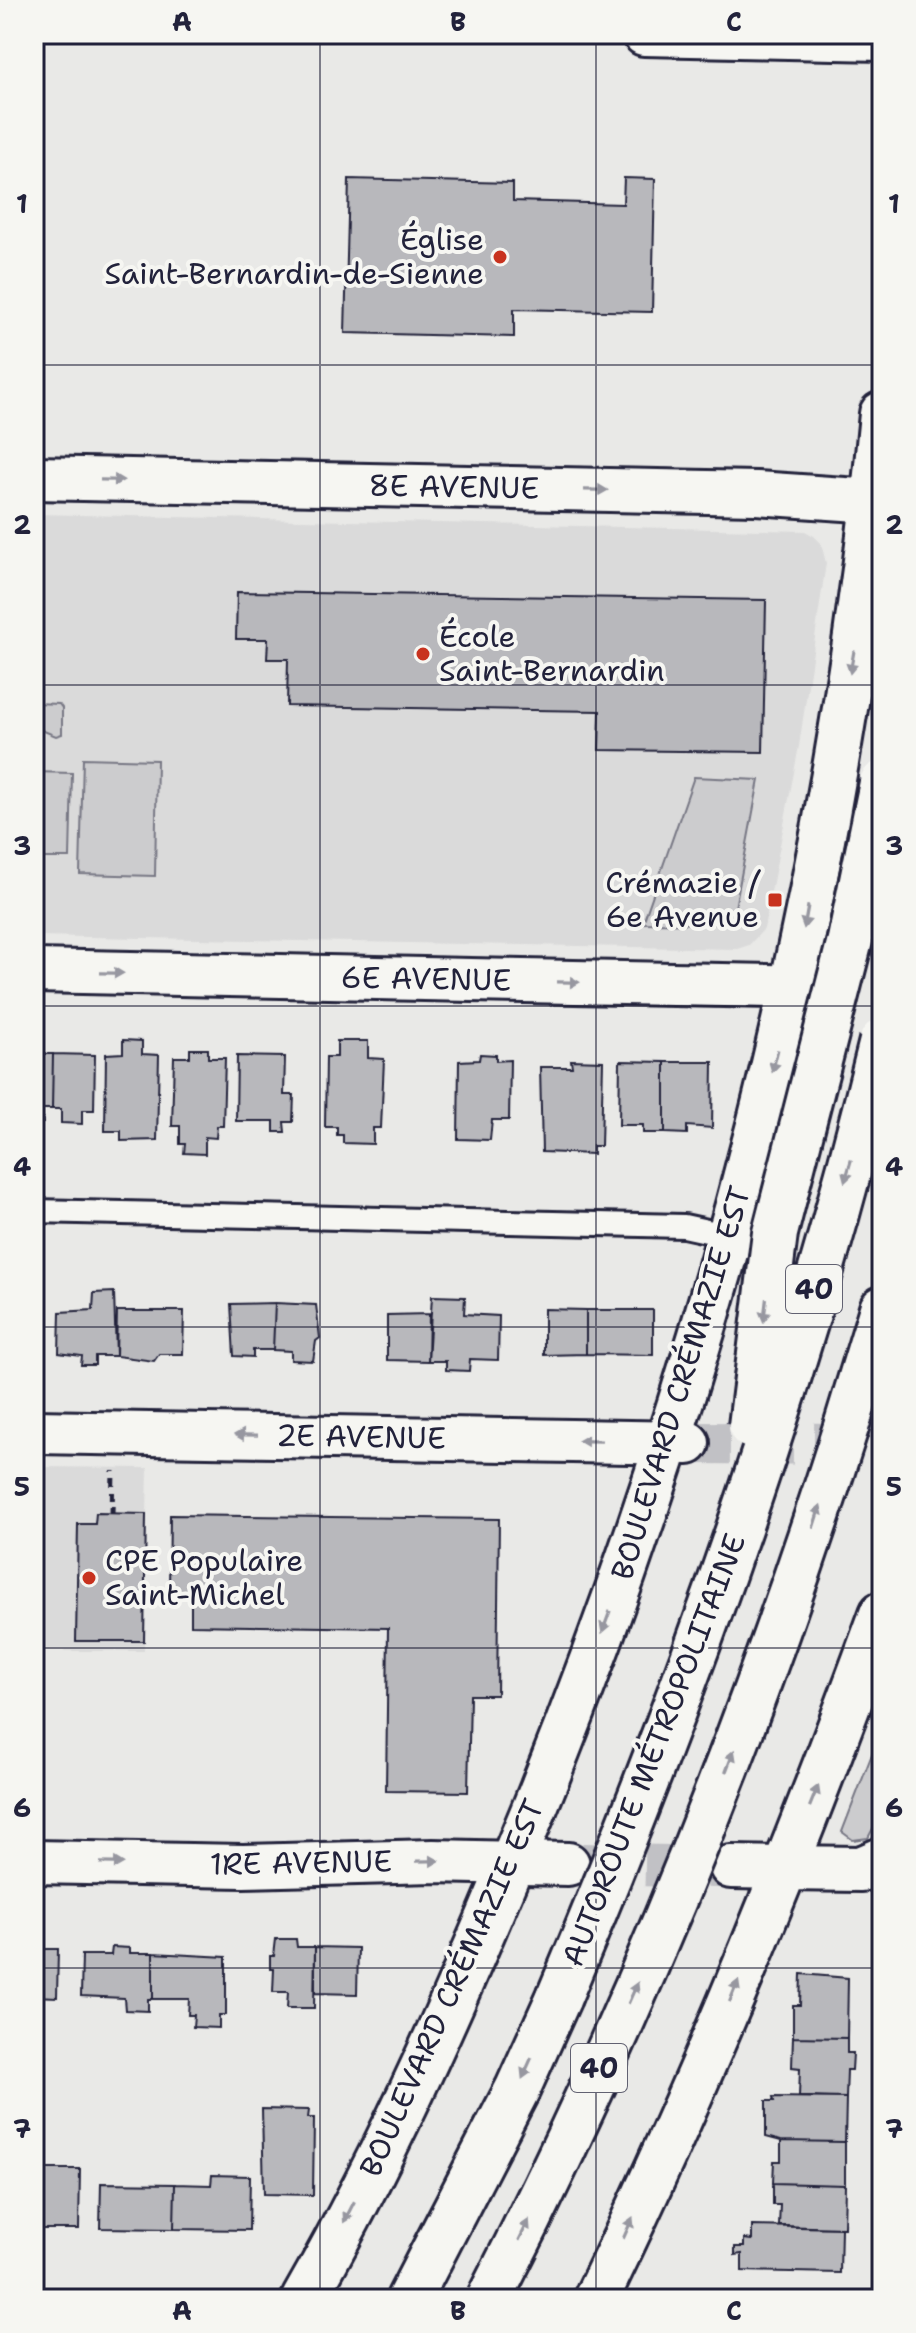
<svg xmlns="http://www.w3.org/2000/svg" width="916" height="2333" font-family="'Shantell Sans',sans-serif">
<style>
.built{fill:#dadada}
.green{fill:#ccccce;stroke:#777784;stroke-width:2}
.building{fill:#b8b8bc;stroke:#22223b;stroke-width:2}
.lines{fill:none;stroke-linecap:round;stroke-linejoin:round}
.street-tunnel{stroke:#c1c1c5;stroke-width:42;stroke-dasharray:42 21;stroke-linecap:butt}
.lane-casing{stroke:#22223b;stroke-width:28}
.street-casing{stroke:#22223b;stroke-width:48}
.secondary-casing{stroke:#22223b;stroke-width:50}
.highway-casing{stroke:#22223b;stroke-width:50}
.path{stroke:#22223b;stroke-width:5;stroke-dasharray:8 6;stroke-linecap:butt}
.lane{stroke:#f6f6f2;stroke-width:22}
.street{stroke:#f6f6f2;stroke-width:42}
.secondary{stroke:#f6f6f2;stroke-width:44}
.highway{stroke:#f6f6f2;stroke-width:44}
.highway-bridge-casing{stroke:#22223b;stroke-width:50;stroke-linecap:butt}
.highway-bridge{stroke:#f6f6f2;stroke-width:44}
.oneway{fill:#9797a0}
.grid{fill:none;stroke:#22223b;stroke-width:2;stroke-opacity:0.55}
.poi-dot{fill:#c8321e;stroke:#f6f6f2;stroke-width:3}
.labels{text-anchor:middle;stroke-width:8;stroke-linejoin:round;paint-order:stroke}
.shield{fill:#f6f6f2;stroke:#626272;stroke-width:2}
.shield-label{font-size:28px;font-weight:bold;fill:#22223b}
.poi-label{font-size:30px;fill:#22223b;stroke:#f6f6f2;text-anchor:end}
.street-label{font-size:30px;fill:#22223b;stroke:#f6f6f2}
.neatline{fill:none;stroke:#22223b;stroke-width:3}
.grid-label{font-size:26px;text-anchor:middle;font-weight:bold;fill:#22223b}
</style>
<rect width="100%" height="100%" fill="#e9e9e7"/>
<filter id="ink" filterUnits="userSpaceOnUse"><feTurbulence type="fractalNoise" baseFrequency=".0125" numOctaves="2"/><feDisplacementMap in="SourceGraphic" scale="16" xChannelSelector="R" yChannelSelector="G"/><feConvolveMatrix kernelMatrix="1 2 1 2 8 2 1 2 1" color-interpolation-filters="sRGB"/></filter>
<g filter="url(#ink)">
<!-- built -->
<path class="built" d="M34 514 805 531 814 536 821 543 826 563 799 746 764 929 749 945 737 949 34 936Z
M34 1467 148 1468 144 1651H34Z"/>
<!-- green -->
<path class="green" d="M34 703 59 704 62 708V734L56 736 34 727Z
M83 758 157 760 155 876 80 874Z
M34 772 72 773 70 858H34Z
M694 777 759 780 732 924 643 923Z
M882 1728V1798L879 1817 868 1838 853 1840 842 1832Z"/>
<!-- building -->
<path class="building" d="M624 178 655 179 652 312 514 309V337L345 333 349 179 513 183V201L623 204Z
M237 592 766 600 763 752 599 750 600 711 287 706 288 659H267L268 639H236Z
M123 1040 142 1041V1054L159 1055 157 1140 121 1141V1131H105L106 1054 123 1053Z
M337 1041H368V1058L384 1059 381 1128H373V1144L343 1143V1135H337V1127H325L326 1057H337Z
M190 1049H208V1058H225L223 1126H217L216 1138 205 1137V1154L184 1153 185 1144H180V1126H172L174 1057H190Z
M34 1054H53L52 1109H42L43 1123H34Z
M53 1054 95 1055 94 1110H82V1124L61 1123V1109H52Z
M480 1054 496 1055V1061L510 1060 509 1120H492L490 1140 458 1139 459 1061 479 1060Z
M237 1056 285 1057 284 1095H294L293 1122H284L285 1132H274V1121H236Z
M571 1060 603 1061 601 1146H593V1154L542 1152 540 1067H572Z
M620 1061 665 1062V1133H643V1125H619Z
M665 1062H713L712 1128 687 1126V1134L665 1133Z
M114 1292 116 1356H95V1365H81L82 1356 59 1353 60 1312 93 1310 94 1293Z
M432 1296 465 1297 464 1314 499 1316 498 1360 470 1359 469 1371 446 1370V1361H428Z
M275 1303 316 1305 320 1338 316 1341 313 1361 291 1360V1351L273 1350Z
M275 1303 273 1350H253V1357L234 1356 231 1304Z
M544 1309 586 1310V1354L544 1355Z
M586 1310H653V1355L586 1354Z
M117 1311H184L183 1354H159L154 1361 116 1356Z
M429 1314 428 1361 387 1360V1315Z
M96 1513 146 1514 144 1641H76L78 1524H95Z
M170 1515 499 1519 497 1695H470L468 1792 386 1791 388 1628 191 1625V1592L169 1591Z
M276 1939H296L297 1947H315L314 2008H287L288 1992H273L274 1969H270V1956H274Z
M112 1947 130 1948V1953H153V1999H148V2011L125 2010 124 1998 81 1996 82 1955H111Z
M315 1947 358 1948 357 1994 315 1993Z
M34 1949H58L57 1997 34 1996Z
M153 1953 226 1957V2015H219V2028L193 2027 194 2015H188L189 1999H153Z
M801 1974 848 1978 847 2038 793 2037V2005H800Z
M793 2037 847 2038V2053H853L852 2070H847L846 2098 799 2097 800 2068 792 2067Z
M773 2097 846 2098 845 2142 781 2141 766 2137V2101H774Z
M262 2109 309 2110 308 2118H314L313 2195 264 2194Z
M781 2141 845 2142V2185L773 2183 774 2161H781Z
M39 2169H80L79 2229H34V2182H38Z
M212 2175 250 2176 249 2230 174 2229 175 2184 211 2185Z
M101 2183 175 2184 174 2229 100 2228Z
M773 2183 845 2185 844 2228 779 2226 780 2205H773Z
M752 2226 841 2228 840 2273 742 2271V2254L735 2255V2247H744V2239L752 2240Z"/>
<g class="lines">
<!-- street-tunnel -->
<path class="street-tunnel" d="M818 987 882 990
M688 1443 882 1444
M582 1864 719 1867"/>
<defs>
<path id="lane" d="M34 1211 684 1226 730 1236"/>
<path id="street" d="M644 34 882 39
M34 478 756 493 874 501
M34 971 818 987
M34 1432 688 1443
M34 1862 243 1866 433 1861 568 1864
M731 1867 783 1868"/>
<path id="secondary" d="M783 1868 861 1869 882 1860
M304 2299C393 2144 465 1977 533 1812 714 1366 838 894 882 414
M596 2299C704 2077 797 1846 882 1614"/>
<path id="highway" d="M846 1427 882 1309
M409 2299 518 2088 559 1997"/>
</defs>
<!-- lane casing -->
<use href="#lane" class="lane-casing"/>
<!-- street casing -->
<use href="#street" class="street-casing"/>
<!-- secondary casing -->
<use href="#secondary" class="secondary-casing"/>
<!-- highway casing -->
<use href="#highway" class="highway-casing"/>
<!-- path -->
<path class="path" d="M112 1514 113 1471"/>
<!-- lane -->
<use href="#lane" class="lane"/>
<!-- street -->
<use href="#street" class="street"/>
<!-- secondary -->
<use href="#secondary" class="secondary"/>
<!-- highway -->
<use href="#highway" class="highway"/>
<defs>
<path id="highway-bridge" d="M751 1426 775 1233 850 940 882 783
M559 1997C690 1687 803 1369 882 1041
M489 2299C633 2020 751 1726 846 1427"/>
</defs>
<!-- highway-bridge casing -->
<use href="#highway-bridge" class="highway-bridge-casing"/>
<!-- highway-bridge -->
<use href="#highway-bridge" class="highway-bridge"/>
</g>
<!-- one-way arrows -->
<defs><path id="oneway-solid" d="M-6-.8H1V-3.2L6.5 0L1 3.2V.8H-6Z" transform="scale(2)"/></defs>
<g class="oneway">
<use href="#oneway-solid" transform="translate(112 480) rotate(1)"/>
<use href="#oneway-solid" transform="translate(596 490) rotate(1)"/>
<use href="#oneway-solid" transform="translate(852 662) rotate(100)"/>
<use href="#oneway-solid" transform="translate(806 917) rotate(100)"/>
<use href="#oneway-solid" transform="translate(112 973) rotate(1)"/>
<use href="#oneway-solid" transform="translate(568 982) rotate(1)"/>
<use href="#oneway-solid" transform="translate(775 1061) rotate(104)"/>
<use href="#oneway-solid" transform="translate(848 1171) rotate(106)"/>
<use href="#oneway-solid" transform="translate(765 1310) rotate(97)"/>
<use href="#oneway-solid" transform="translate(246 1435) rotate(-179)"/>
<use href="#oneway-solid" transform="translate(590 1441) rotate(-179)"/>
<use href="#oneway-solid" transform="translate(817 1516) rotate(-72)"/>
<use href="#oneway-solid" transform="translate(606 1622) rotate(110)"/>
<use href="#oneway-solid" transform="translate(730 1761) rotate(-69)"/>
<use href="#oneway-solid" transform="translate(814 1796) rotate(-68)"/>
<use href="#oneway-solid" transform="translate(428 1861) rotate(-1)"/>
<use href="#oneway-solid" transform="translate(112 1863) rotate(1)"/>
<use href="#oneway-solid" transform="translate(734 1991) rotate(-68)"/>
<use href="#oneway-solid" transform="translate(633 1993) rotate(-66)"/>
<use href="#oneway-solid" transform="translate(527 2068) rotate(114)"/>
<use href="#oneway-solid" transform="translate(349 2212) rotate(117)"/>
<use href="#oneway-solid" transform="translate(628 2228) rotate(-66)"/>
<use href="#oneway-solid" transform="translate(524 2230) rotate(-64)"/>
</g>
</g>
<!-- grid -->
<path class="grid" d="M320 34V2299M596 34V2299M34 365H882M34 685H882M34 1006H882M34 1327H882M34 1648H882M34 1968H882"/>
<!-- markers -->
<g class="poi-dot">
<circle cx="500" cy="257" r="8"/>
<circle cx="423" cy="654" r="8"/>
<rect x="767" y="892" width="16" height="16" rx="4"/>
<circle cx="89" cy="1578" r="8"/>
</g>
<g class="labels">
<!-- shield labels -->
<g class="shield">
<rect x="786" y="1265" width="56" height="48" rx="6"/>
<rect x="571" y="2044" width="56" height="48" rx="6"/>
</g>
<g class="shield-label">
<text x="814" y="1299">40</text>
<text x="599" y="2078">40</text>
</g>
<!-- poi labels -->
<g class="poi-label">
<text x="484" y="250">Église<tspan x="484" dy="34">Saint-Bernardin-de-Sienne</tspan></text>
<text x="439" y="647" text-anchor="start">École<tspan x="439" dy="34">Saint-Bernardin</tspan></text>
<text x="759" y="893">Crémazie /<tspan x="759" dy="34">6e Avenue</tspan></text>
<text x="105" y="1571" text-anchor="start">CPE Populaire<tspan x="105" dy="34">Saint-Michel</tspan></text>
</g>
<!-- street labels -->
<g class="street-label">
<text transform="translate(454 487) rotate(1)" y="10">8E AVENUE</text>
<text transform="translate(426 979) rotate(1)" y="10">6E AVENUE</text>
<text transform="translate(681 1383) rotate(-73)" y="10">BOULEVARD CRÉMAZIE EST</text>
<text transform="translate(361 1437) rotate(1)" y="10">2E AVENUE</text>
<text transform="translate(654 1750) rotate(-69)" y="10">AUTOROUTE MÉTROPOLITAINE</text>
<text transform="translate(301 1863) rotate(-1)" y="10">1RE AVENUE</text>
<text transform="translate(452 1988) rotate(-66)" y="10">BOULEVARD CRÉMAZIE EST</text>
</g>
</g>
<!-- margin -->
<rect width="916" height="2333" fill="none" stroke="#f6f6f2" stroke-width="88"/>
<rect x="44" y="44" width="828" height="2245" class="neatline"/>
<g class="grid-label">
<text x="182" y="31">A</text>
<text x="458" y="31">B</text>
<text x="734" y="31">C</text>
<text x="22" y="213">1</text>
<text x="894" y="213">1</text>
<text x="22" y="534">2</text>
<text x="894" y="534">2</text>
<text x="22" y="855">3</text>
<text x="894" y="855">3</text>
<text x="22" y="1176">4</text>
<text x="894" y="1176">4</text>
<text x="22" y="1496">5</text>
<text x="894" y="1496">5</text>
<text x="22" y="1817">6</text>
<text x="894" y="1817">6</text>
<text x="22" y="2138">7</text>
<text x="894" y="2138">7</text>
<text x="182" y="2320">A</text>
<text x="458" y="2320">B</text>
<text x="734" y="2320">C</text>
</g>
</svg>
